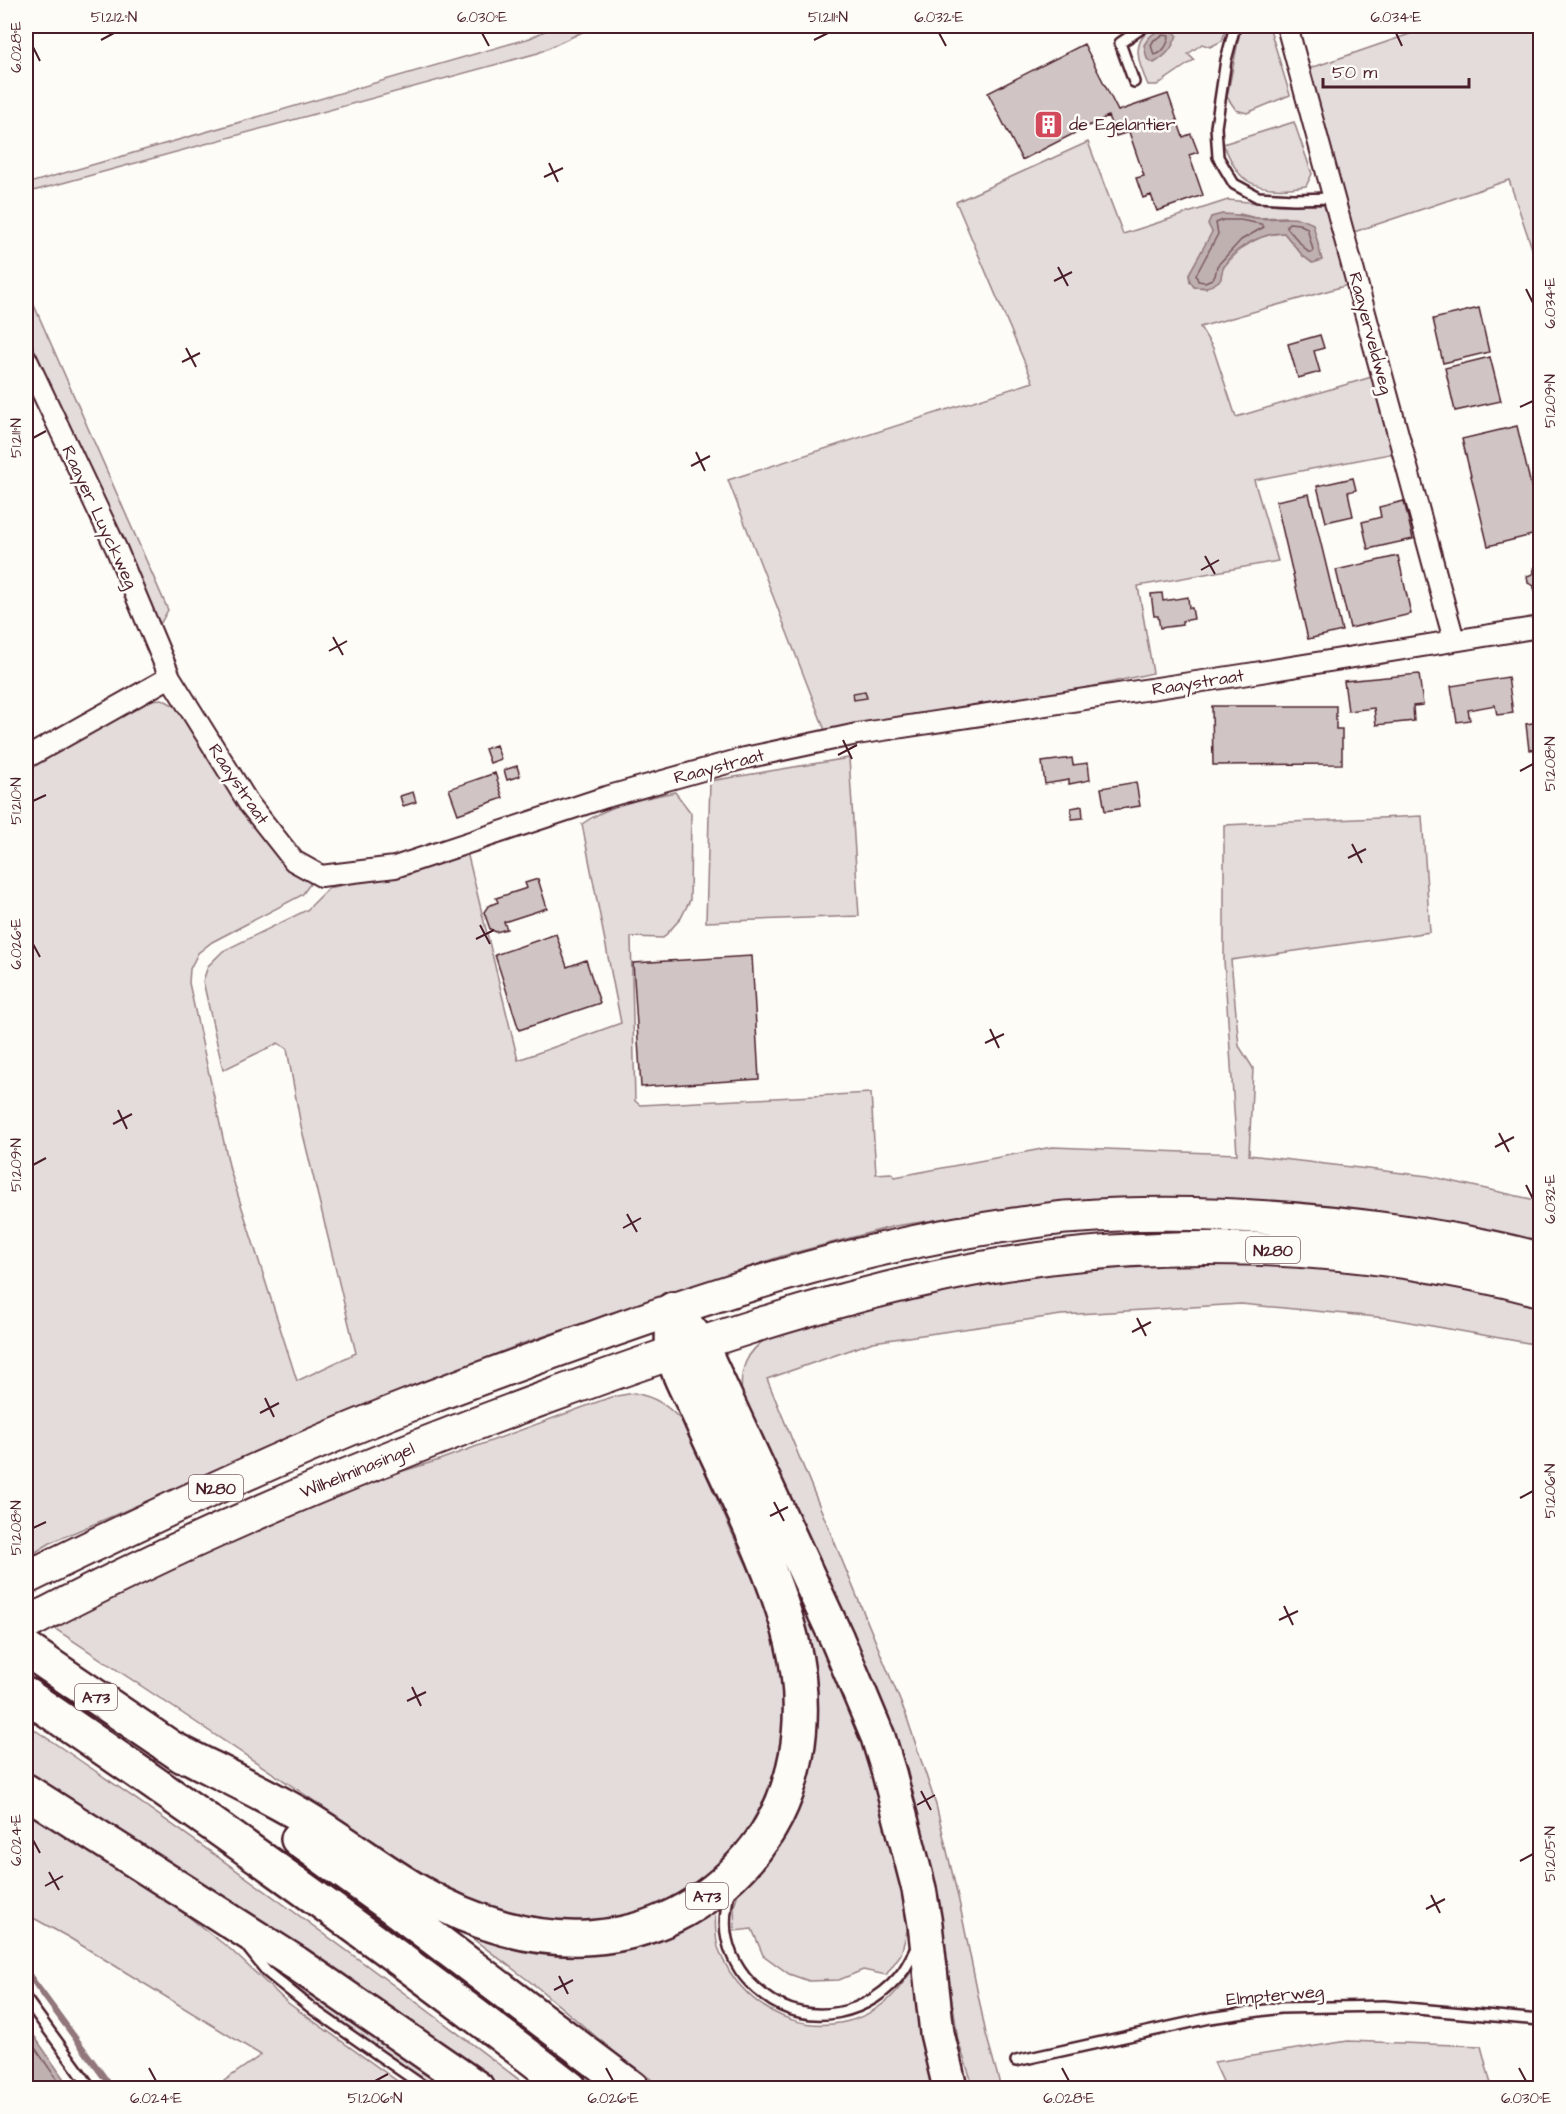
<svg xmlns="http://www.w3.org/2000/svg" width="1566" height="2114" font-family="'Architects Daughter',sans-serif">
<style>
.green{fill:#e3dcda;stroke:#967e82;stroke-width:1.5;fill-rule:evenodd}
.water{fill:#c0b1b1;stroke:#91777b;stroke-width:1.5}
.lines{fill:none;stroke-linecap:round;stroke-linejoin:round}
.shore{stroke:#795961;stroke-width:1.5}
.stream{stroke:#91777b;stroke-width:6}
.building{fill:#d0c5c4;stroke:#4a1f2b;stroke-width:1.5}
.service-casing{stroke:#4a1f2b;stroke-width:14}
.minor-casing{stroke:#4a1f2b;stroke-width:24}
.trunk-casing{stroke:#4a1f2b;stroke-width:36}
.motorway-casing{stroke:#4a1f2b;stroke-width:38}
.service{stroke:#fdfcf7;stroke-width:9}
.minor{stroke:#fdfcf7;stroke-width:20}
.trunk{stroke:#fdfcf7;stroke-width:32}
.motorway{stroke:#fdfcf7;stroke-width:33}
.ticks{fill:none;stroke:#4a1f2b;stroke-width:2}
.labels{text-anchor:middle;stroke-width:5;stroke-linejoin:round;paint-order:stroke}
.shield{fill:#fdfcf7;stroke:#806168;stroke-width:1.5}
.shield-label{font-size:16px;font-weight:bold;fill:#4a1f2b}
.poi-label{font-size:18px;fill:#4a1f2b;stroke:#fdfcf7;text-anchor:start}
.street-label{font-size:18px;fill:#4a1f2b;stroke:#fdfcf7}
.neatline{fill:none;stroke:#4a1f2b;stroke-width:2}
.ticks-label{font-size:15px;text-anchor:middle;fill:#4a1f2b}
</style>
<rect width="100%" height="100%" fill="#fdfcf7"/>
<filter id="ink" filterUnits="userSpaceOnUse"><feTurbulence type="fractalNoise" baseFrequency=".0167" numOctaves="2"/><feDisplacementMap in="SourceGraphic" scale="12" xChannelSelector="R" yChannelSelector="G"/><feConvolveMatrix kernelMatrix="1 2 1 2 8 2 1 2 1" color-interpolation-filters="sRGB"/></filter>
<g filter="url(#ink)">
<!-- green -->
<path class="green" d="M555 26H595L538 53 26 193V184L530 38Z
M1156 26H1227L1222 41 1210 47 1202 44 1188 54 1194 60 1157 85H1148C1138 63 1129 40 1156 26Z
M1241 26H1269L1290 95 1247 113 1236 110 1227 97Z
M1433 26H1540V272L1509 180 1351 233 1305 70Z
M1294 122 1312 174 1306 186C1288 189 1262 191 1246 180 1235 172 1229 156 1223 144Z
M1088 142 1123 234 1228 200 1280 205H1328L1348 285 1200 327 1213 348 1236 417 1375 376 1395 453 1254 480 1278 561 1138 586 1153 673 1086 688 826 733 728 480 1033 382 956 202ZM1240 214 1256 218 1285 217 1321 260 1312 263 1303 256 1284 233C1247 233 1228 262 1206 288L1195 287 1190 282 1189 274 1213 232Z
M26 287 168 610 159 626 26 331Z
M162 699 182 710 313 880 302 895 212 942 198 953 190 969 189 983 230 1170 297 1381 356 1353 301 1126 287 1049 278 1043 223 1070 203 981 208 966 223 951 307 910 329 888 419 868 467 852 518 1060 621 1023 582 824C610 804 642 799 675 792L691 813 690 900 681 918 663 938 631 937 635 1101 640 1105 871 1093 876 1174 891 1173 895 1177 1052 1147 1237 1154 1224 961V825L1422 816 1430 932 1231 960 1239 1046 1253 1068 1249 1155 1428 1176 1540 1201V1244L1119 1200 1008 1209 895 1226 782 1256 521 1344 366 1407 52 1542 26 1558V765L140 701Z
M849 758 859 916 706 922 710 781Z
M1207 1263 1344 1267 1494 1293 1540 1307V1347L1528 1343 1387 1318 1241 1304 1061 1315 873 1342 767 1379 906 1715 936 1805 959 1901 986 2034 1001 2088H974L958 2041 954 2011 926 1890 742 1398C739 1370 745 1352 770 1336L904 1297 1054 1269Z
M634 1393C655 1397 667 1405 681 1420 699 1458 716 1497 733 1535 743 1558 754 1580 763 1604 789 1667 792 1750 758 1811 740 1845 715 1872 682 1892 623 1928 553 1930 488 1908 469 1902 430 1885 414 1874 378 1849 344 1821 307 1796 222 1739 136 1683 51 1626L250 1527 345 1489 439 1460 611 1397Z
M730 1440 849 1695 887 1809 909 1924 901 1954 886 1975 863 1970 839 1980 809 1981 789 1974 763 1955 752 1929 735 1931 734 1906 740 1886 810 1739Z
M26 1724C198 1839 366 1963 530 2088H498L372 1996 26 1774Z
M26 1811 163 1897 230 1949 288 2003 407 2088H214L261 2055 68 1937 26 1914Z
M715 1901C716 1916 714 1932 718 1947 742 2018 830 2052 890 1998 901 1988 909 1974 918 1962L944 2088H663L619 2056 537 1987 428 1905 510 1937Z
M275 1967 446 2088H436L297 1991Z
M1348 2041 1481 2046 1492 2088H1226L1214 2062Z"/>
<!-- water -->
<path class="water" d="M1172 28 1177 35C1172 49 1167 55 1154 63L1147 59 1144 45C1151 33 1158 29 1172 28Z
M1222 214C1234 214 1244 216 1256 218 1277 221 1292 213 1313 224L1322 260 1313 263 1303 256 1284 233C1260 233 1222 252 1221 279 1212 287 1206 288 1194 287L1190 281 1189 274 1212 232 1208 224 1211 217Z
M26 2024 70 2088H39L26 2071Z"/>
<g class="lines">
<!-- shore -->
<path class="shore" d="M1163 35 1169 36C1168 45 1162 54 1154 55L1151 45 1154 40Z
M1223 220H1240L1261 224 1264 227 1241 240 1217 266 1215 276 1212 279 1205 282 1198 281 1196 275 1218 234 1216 223Z
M1289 223 1299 224 1307 228 1313 250 1312 252H1308L1287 228V225Z
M26 2035 63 2088"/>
<!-- stream -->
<path class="stream" d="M26 1971 112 2088"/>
</g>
<!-- building -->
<path class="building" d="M1084 44 1118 111 1168 94 1183 137 1191 134 1198 152 1189 155 1203 195 1157 211 1151 195 1143 198 1136 178 1144 176 1129 132 1116 136 1108 116 1022 160 988 93Z
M1479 308 1489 352 1443 363 1433 319Z
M1320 335 1324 348 1314 351 1320 372 1298 378 1288 344Z
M1490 357 1501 401 1455 411 1445 368Z
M1517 426 1532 490 1540 488V533L1488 546 1462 439Z
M1353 478 1356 490 1348 492 1353 516 1326 522 1317 486Z
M1309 494 1342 631 1308 639 1276 501Z
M1404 501 1413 539 1368 549 1362 522 1381 517 1379 507Z
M1398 556 1411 614 1350 628 1336 570Z
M1534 568H1540V591H1534V586L1528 583 1527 576 1533 574Z
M1162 593 1163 601 1188 597 1189 608H1192L1194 619 1182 621V625L1160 628 1158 616H1154L1151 594Z
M1419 674 1423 705 1413 706 1414 721 1376 725 1374 708 1348 711 1344 681Z
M1508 677 1513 713 1497 715 1495 705 1468 710 1470 720 1457 722 1451 686Z
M865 691 867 698 854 700 853 693Z
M1212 706H1336V729H1342V764L1213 765Z
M1540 722V749L1529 750 1526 724Z
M496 745 501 759 490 763 485 749Z
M1072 758 1073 765 1088 763 1090 780 1069 784V780L1045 784 1042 762Z
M517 766 520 776 507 780 504 770Z
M495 773 503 798 458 814 449 789Z
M1136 782 1140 806 1105 811 1101 788Z
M413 792 416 802 403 806 400 796Z
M1082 806 1083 818 1072 819 1071 808Z
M538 879 547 908 504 922 507 929 496 932 490 929 484 912 488 906 498 902 496 898 527 888 525 883Z
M556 934 567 967 586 960 600 1003 519 1030 495 955Z
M752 956 759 1079 641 1087 633 963Z"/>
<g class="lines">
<defs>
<path id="service" d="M1235 26 1226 60 1216 127 1218 157 1234 184 1258 197 1294 199 1333 198
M1134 82 1120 43 1145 26
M730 1889C726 1905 723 1922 727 1939 732 1962 745 1981 764 1995 808 2030 872 2015 904 1970 909 1962 913 1954 917 1946
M247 1947 267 1972 314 2010 426 2088
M26 1999 91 2088
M1016 2061 1210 2018 1280 2008 1384 2006 1540 2020"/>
<path id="minor" d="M1287 26 1454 640
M26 358 116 548 170 677 249 804 294 861 321 876 395 867 606 797 745 758 857 734 1242 675 1540 627
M26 758 170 677"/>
<path id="trunk" d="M26 1578C152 1517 279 1456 410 1405 479 1378 550 1353 620 1328 745 1284 872 1245 1003 1226 1027 1223 1051 1218 1074 1217 1183 1209 1292 1216 1400 1231 1447 1238 1495 1246 1540 1259
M26 1624C191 1537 362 1465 537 1401 679 1349 822 1299 971 1270 1155 1235 1360 1242 1540 1290"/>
<path id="motorway" d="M673 1309 700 1343 837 1639 878 1737 889 1773 919 1889 925 1924 937 2033 950 2088
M26 1649 183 1756
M26 1695C211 1821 394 1951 570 2088
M166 1745C210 1768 256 1789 299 1814 340 1838 378 1868 419 1892 530 1957 658 1960 748 1858 800 1799 810 1715 792 1641 774 1568 733 1491 702 1422 693 1400 678 1377 673 1353 671 1340 673 1323 673 1309
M26 1791 296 1963 477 2088
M298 1839 394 1908 632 2088"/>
</defs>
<!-- service casing -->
<use href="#service" class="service-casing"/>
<!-- minor casing -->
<use href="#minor" class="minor-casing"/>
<!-- trunk casing -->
<use href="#trunk" class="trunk-casing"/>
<!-- motorway casing -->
<use href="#motorway" class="motorway-casing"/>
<!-- service -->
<use href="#service" class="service"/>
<!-- minor -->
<use href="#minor" class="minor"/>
<!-- trunk -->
<use href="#trunk" class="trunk"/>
<!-- motorway -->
<use href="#motorway" class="motorway"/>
</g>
</g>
<!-- ticks -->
<path class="ticks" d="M482 33 489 46M939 33 946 46M1396 33 1402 46M101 40 114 33M814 40 828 33M33 47 40 61M549 163 558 182M544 177 563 168M1058 267 1068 286M1054 281 1072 272M1526 289 1533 303M186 348 196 367M182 362 200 353M1520 407 1533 401M33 438 46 431M696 452 705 471M691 466 710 456M1205 556 1215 574M1201 570 1219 560M333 637 343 655M329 651 347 641M843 740 852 759M838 755 857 745M1520 771 1533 764M33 801 46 795M1352 844 1362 863M1348 858 1366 849M480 925 490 944M476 939 494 930M33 944 40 957M990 1029 999 1048M985 1043 1004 1034M118 1110 127 1129M113 1124 132 1114M1499 1133 1509 1152M1495 1147 1514 1137M33 1165 46 1158M1526 1185 1533 1199M627 1214 637 1232M623 1228 641 1218M1137 1318 1146 1336M1132 1332 1151 1322M265 1398 274 1417M260 1413 279 1403M1520 1498 1533 1491M774 1502 784 1521M770 1516 788 1507M33 1528 46 1522M1284 1606 1293 1625M1279 1620 1298 1611M412 1687 421 1706M407 1701 426 1692M921 1791 931 1810M917 1805 935 1795M33 1840 40 1853M1520 1861 1533 1854M49 1872 59 1890M45 1886 63 1876M1431 1895 1440 1913M1426 1909 1445 1899M559 1976 568 1994M554 1990 573 1980M149 2068 156 2081M606 2068 613 2081M1062 2068 1069 2081M1519 2068 1526 2081M375 2081 388 2074"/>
<!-- icons -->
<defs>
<symbol id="building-square" viewBox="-11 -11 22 22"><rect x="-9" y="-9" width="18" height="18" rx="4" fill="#d1495b" stroke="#fdfcf7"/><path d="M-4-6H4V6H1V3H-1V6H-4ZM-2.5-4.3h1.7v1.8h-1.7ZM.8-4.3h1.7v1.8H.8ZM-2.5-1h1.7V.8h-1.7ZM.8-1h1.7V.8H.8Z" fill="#fff"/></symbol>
</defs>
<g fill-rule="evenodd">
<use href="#building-square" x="1032" y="108" width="33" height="33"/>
</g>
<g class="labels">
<!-- shield labels -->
<g class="shield">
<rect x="1246" y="1237" width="54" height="26" rx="4.5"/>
<rect x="189" y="1475" width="54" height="26" rx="4.5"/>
<rect x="75" y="1684" width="42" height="26" rx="4.5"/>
<rect x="686" y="1883" width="42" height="26" rx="4.5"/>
</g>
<g class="shield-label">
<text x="1273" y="1256">N280</text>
<text x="216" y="1494">N280</text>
<text x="96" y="1703">A73</text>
<text x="707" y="1902">A73</text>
</g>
<!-- poi labels -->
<g class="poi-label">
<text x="1069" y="130">de Egelantier</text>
</g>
<!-- street labels -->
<g class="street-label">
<text transform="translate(1371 333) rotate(75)" y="6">Raayerveldweg</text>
<text transform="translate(100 517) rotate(65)" y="6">Raayer Luyckweg</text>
<text transform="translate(1198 682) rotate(-9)" y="6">Raaystraat</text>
<text transform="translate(719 766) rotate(-15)" y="6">Raaystraat</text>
<text transform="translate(239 784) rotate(56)" y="6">Raaystraat</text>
<text transform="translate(357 1470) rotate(-22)" y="6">Wilhelminasingel</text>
<text transform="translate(1275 1995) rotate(-5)" y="6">Elmpterweg</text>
</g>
</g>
<!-- margin -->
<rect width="1566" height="2114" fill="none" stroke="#fdfcf7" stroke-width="66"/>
<!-- scale -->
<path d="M1323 78v9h146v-9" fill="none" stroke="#4a1f2b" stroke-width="3"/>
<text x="1332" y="78" font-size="18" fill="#4a1f2b" stroke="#fdfcf7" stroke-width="4.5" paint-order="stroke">50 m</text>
<rect x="33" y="33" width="1500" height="2048" class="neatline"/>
<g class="ticks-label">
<text x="114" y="22">51.212°N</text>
<text x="482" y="22">6.030°E</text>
<text x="828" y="22">51.211°N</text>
<text x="939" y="22">6.032°E</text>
<text x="1396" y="22">6.034°E</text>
<text transform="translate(16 47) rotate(-90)" y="5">6.028°E</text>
<text transform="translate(1550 303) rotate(-90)" y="5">6.034°E</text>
<text transform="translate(1550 401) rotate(-90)" y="5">51.209°N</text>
<text transform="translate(16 438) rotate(-90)" y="5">51.211°N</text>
<text transform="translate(1550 764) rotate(-90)" y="5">51.208°N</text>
<text transform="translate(16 801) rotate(-90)" y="5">51.210°N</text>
<text transform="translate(16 944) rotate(-90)" y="5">6.026°E</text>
<text transform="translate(16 1165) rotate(-90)" y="5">51.209°N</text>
<text transform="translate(1550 1199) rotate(-90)" y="5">6.032°E</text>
<text transform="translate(1550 1491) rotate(-90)" y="5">51.206°N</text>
<text transform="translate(16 1528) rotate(-90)" y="5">51.208°N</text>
<text transform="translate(16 1840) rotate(-90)" y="5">6.024°E</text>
<text transform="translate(1550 1854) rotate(-90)" y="5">51.205°N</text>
<text x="156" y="2103">6.024°E</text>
<text x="375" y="2103">51.206°N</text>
<text x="613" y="2103">6.026°E</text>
<text x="1069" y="2103">6.028°E</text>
<text x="1526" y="2103">6.030°E</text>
</g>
</svg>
